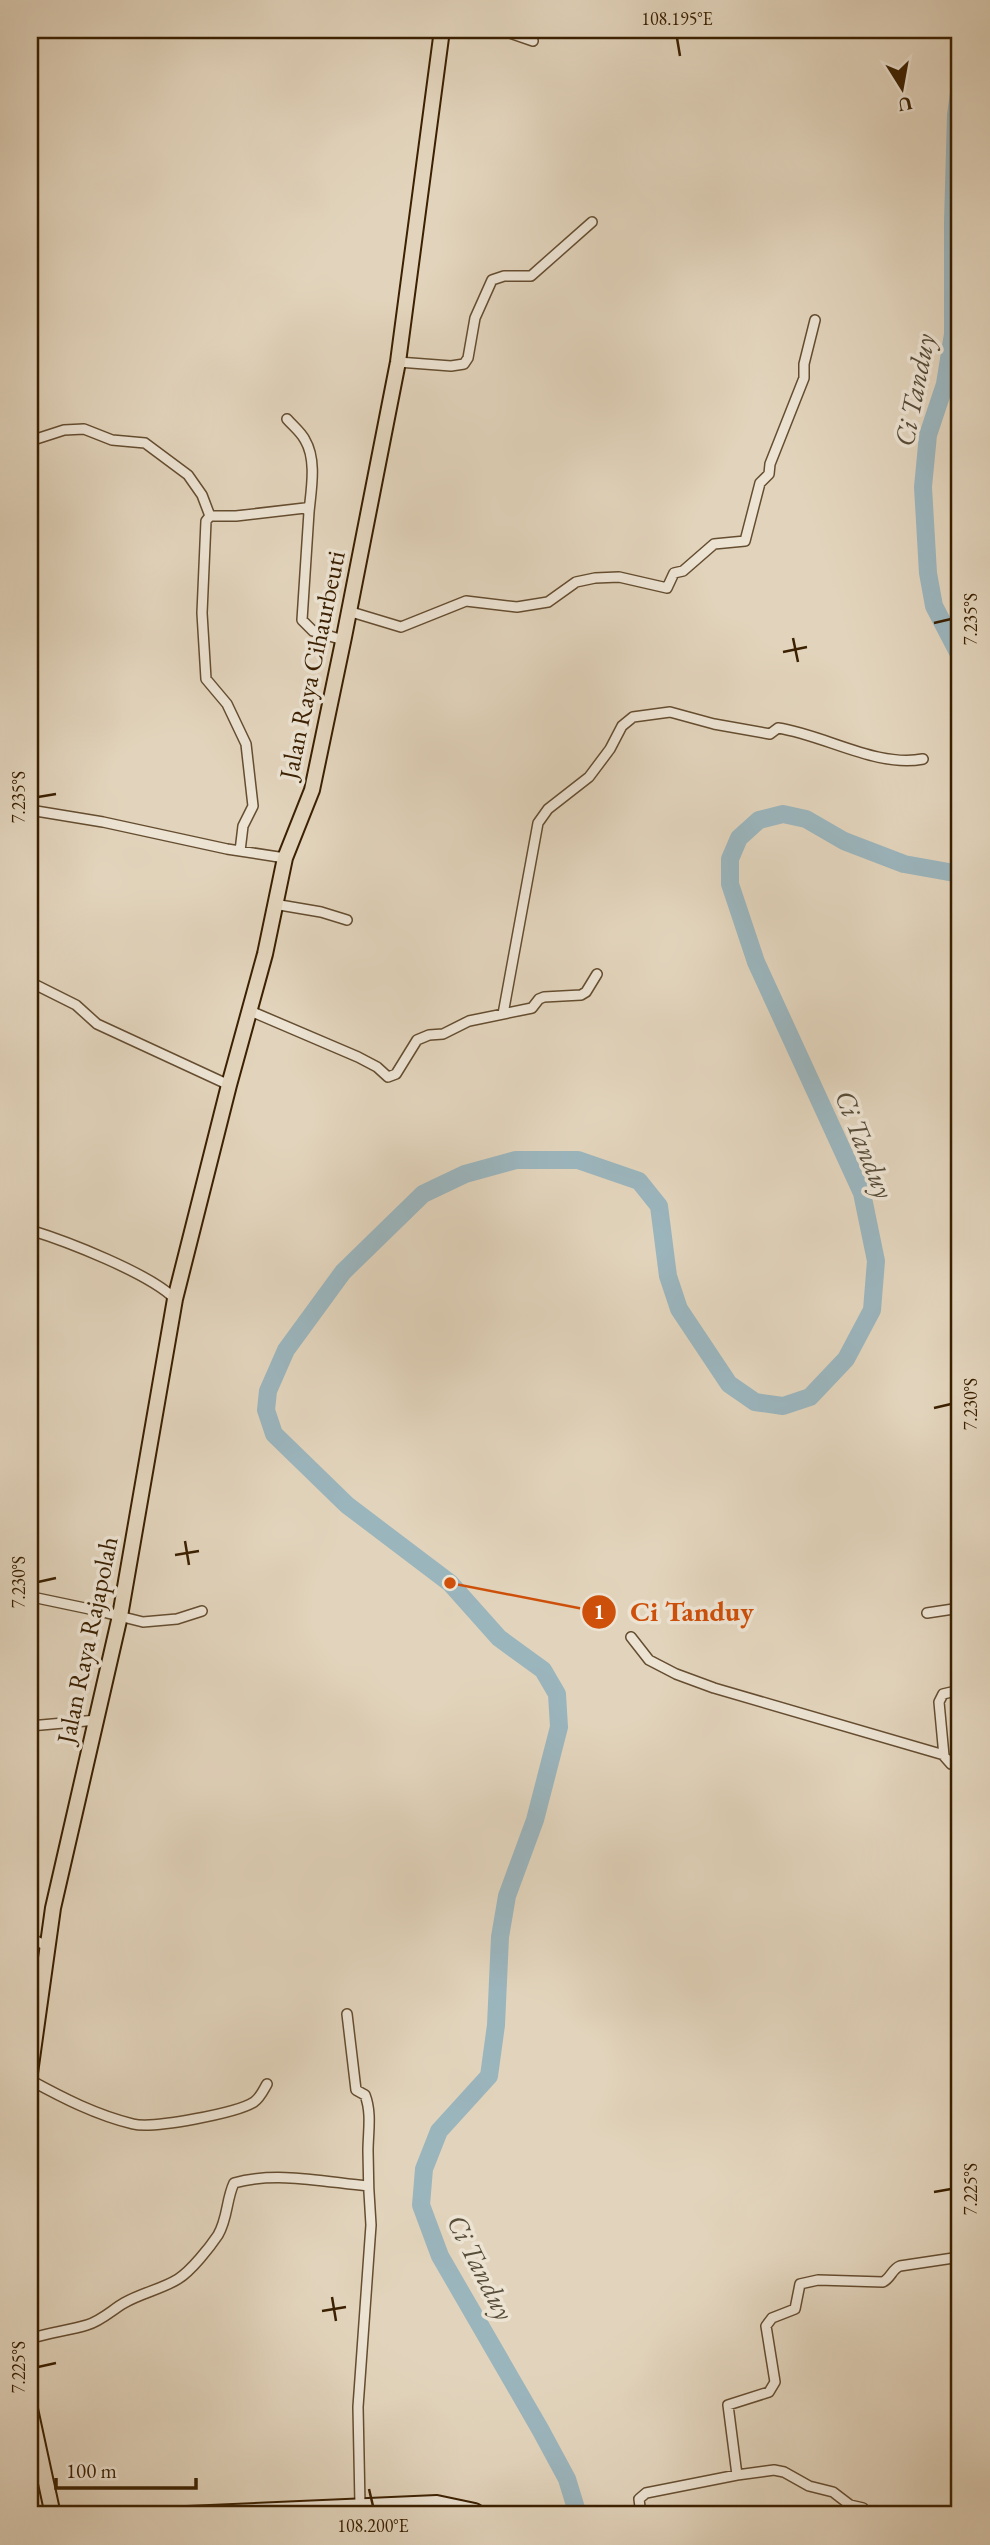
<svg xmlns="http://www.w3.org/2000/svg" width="990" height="2545" font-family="'EB Garamond',serif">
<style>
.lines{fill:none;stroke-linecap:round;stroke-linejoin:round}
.river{stroke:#9bb5bd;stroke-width:18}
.minor-casing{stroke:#654d30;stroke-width:12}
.secondary-casing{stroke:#3b2001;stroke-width:16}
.trunk-casing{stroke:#3b2001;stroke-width:18}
.minor{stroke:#ece3d3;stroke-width:9}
.secondary{stroke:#ece3d3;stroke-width:12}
.trunk{stroke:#e2d4bc;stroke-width:14}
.ticks{fill:none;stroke:#3b2001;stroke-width:2.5}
.labels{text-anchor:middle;stroke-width:7;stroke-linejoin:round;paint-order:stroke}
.street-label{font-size:26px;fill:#3b2001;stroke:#ece3d3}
.water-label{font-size:28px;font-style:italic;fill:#584d39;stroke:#ece3d3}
.leader{fill:none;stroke:#ce500a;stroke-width:2.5}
.callout-dot{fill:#ce500a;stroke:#ece3d3;stroke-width:2.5}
.mark-label{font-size:21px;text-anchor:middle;font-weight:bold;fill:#fff}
.callout-label{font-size:28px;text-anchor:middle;font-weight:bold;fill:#ce500a;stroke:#ece3d3;stroke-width:7;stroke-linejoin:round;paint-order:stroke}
.neatline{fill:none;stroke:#3b2001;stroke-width:2.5}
.ticks-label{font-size:18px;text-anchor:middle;fill:#3b2001}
</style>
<rect width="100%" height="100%" fill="#e2d4bc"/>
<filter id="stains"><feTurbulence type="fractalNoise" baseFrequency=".00286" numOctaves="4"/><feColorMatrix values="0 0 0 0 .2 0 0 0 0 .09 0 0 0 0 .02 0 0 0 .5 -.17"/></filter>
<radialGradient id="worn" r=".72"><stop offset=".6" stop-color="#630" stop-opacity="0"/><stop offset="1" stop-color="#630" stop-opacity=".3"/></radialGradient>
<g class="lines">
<!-- river -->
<path class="river" d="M960 86 956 115 953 223V334L945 384 928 435 923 487 928 573 934 606 960 656
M578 2515 567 2479 540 2429 440 2256 421 2205 424 2169 439 2131 489 2076 496 2025 500 1937 507 1896 535 1820 559 1727 557 1694 543 1670 499 1638 450 1583 347 1505 274 1434 266 1410 268 1391 286 1350 343 1272 423 1194 465 1174 516 1160H578L639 1181 659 1206 668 1276 679 1309 729 1384 755 1402 783 1406 810 1397 846 1359 872 1310 876 1261 862 1193 756 962 730 884V859L739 838 759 820 783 814 806 819 844 841 904 864 960 874"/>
<defs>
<path id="minor" d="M501 30 533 41
M398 362 451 366 464 364 468 358 475 318 492 280 504 276H531L592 222
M287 419C293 426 301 432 305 440 317 460 311 490 309 512
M30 441 64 430 84 429 112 440 145 443 188 475 202 495 210 516
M348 611 401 627 466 601 517 607 548 602 576 582 595 578 619 577 667 588 674 573 683 571 714 544 745 541 760 483 769 474 770 464 804 378V364L815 320
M30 810 103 822 227 849 285 858
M240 851 243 826 253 806 246 744 227 704 206 679 202 613 206 521 210 516H236L305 508 309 512 302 620 313 631 343 640
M274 904 321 912 347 920
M30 982 76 1005 97 1024 229 1085
M248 1010 358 1057 377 1067 388 1077 396 1074 417 1040 429 1035 443 1034 469 1021 532 1008 539 999 544 997 581 995 586 992 597 974
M503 1014 538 823 548 809 589 777 610 749 622 726 633 717 670 712 714 724 770 734 778 728C825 735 877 768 923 759
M30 1230C66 1241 149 1273 175 1299
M37 1598 99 1611 143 1622 177 1619 202 1611
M927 1613 960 1608
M631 1637 649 1660 676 1674 714 1688 944 1755
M960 1690 943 1694 939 1702 944 1756 951 1764 960 1765
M30 1726 97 1720
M30 1938 47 1946
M347 2014 356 2090 365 2095C372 2113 368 2133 368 2151 368 2176 369 2200 371 2225L358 2407 360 2505
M30 2080C63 2098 96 2115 133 2124 153 2129 237 2113 254 2102 260 2098 263 2091 267 2084
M30 2339C49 2332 68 2331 87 2325 101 2321 112 2310 124 2303 141 2293 162 2289 178 2279 191 2271 210 2247 218 2235 228 2218 226 2200 234 2183 276 2171 325 2182 368 2186
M737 2475 774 2470 784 2472 809 2486 833 2492 850 2505 863 2508
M641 2515 639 2499 646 2493 737 2475 728 2405 769 2392 775 2382 766 2326 772 2318 795 2309 800 2284 818 2280 883 2282C891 2278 892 2269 900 2266L960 2257"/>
<path id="secondary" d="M140 2515 437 2502 475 2510 483 2515"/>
<path id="trunk" d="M30 2073 53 1908 120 1616 175 1299 229 1085 265 954 285 858 312 790 344 637 398 362 442 30
M30 2409 53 2515"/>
</defs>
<!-- minor casing -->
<use href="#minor" class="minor-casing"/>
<!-- secondary casing -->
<use href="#secondary" class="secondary-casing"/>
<!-- trunk casing -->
<use href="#trunk" class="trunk-casing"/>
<!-- minor -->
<use href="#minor" class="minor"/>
<!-- secondary -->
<use href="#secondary" class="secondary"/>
<!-- trunk -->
<use href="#trunk" class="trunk"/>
</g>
<!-- ticks -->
<path class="ticks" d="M677 38 680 56M934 623 951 619M793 638 798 662M783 652 807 647M38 797 56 794M934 1408 951 1404M185 1541 189 1565M175 1555 199 1551M38 1582 56 1578M934 2192 951 2189M332 2297 336 2321M322 2311 346 2307M38 2367 56 2363M369 2489 373 2506"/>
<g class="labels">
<!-- street labels -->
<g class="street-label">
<text transform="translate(312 665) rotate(-78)" y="9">Jalan Raya Cihaurbeuti</text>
<text transform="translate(87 1640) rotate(-78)" y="9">Jalan Raya Rajapolah</text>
</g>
<!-- water labels -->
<g class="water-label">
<text transform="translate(914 390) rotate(-79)" y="10">Ci Tanduy</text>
<text transform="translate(865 1144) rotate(68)" y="10">Ci Tanduy</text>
<text transform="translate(481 2267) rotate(63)" y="10">Ci Tanduy</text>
</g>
</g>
<!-- callouts -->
<path class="leader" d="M450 1583L599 1612"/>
<g class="callout-dot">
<circle cx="450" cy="1583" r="7"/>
<circle cx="599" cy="1612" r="18"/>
</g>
<g class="mark-label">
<text x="599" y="1619">1</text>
</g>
<g class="callout-label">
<text x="692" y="1621">Ci Tanduy</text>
</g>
<!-- margin -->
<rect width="990" height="2545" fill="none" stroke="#e2d4bc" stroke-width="77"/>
<!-- north arrow -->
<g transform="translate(902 88) rotate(169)" stroke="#ece3d3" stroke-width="5" paint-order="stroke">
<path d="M0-5L12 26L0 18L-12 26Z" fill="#3b2001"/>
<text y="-10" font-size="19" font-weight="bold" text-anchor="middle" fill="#3b2001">U</text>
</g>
<!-- scale -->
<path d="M56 2478v10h140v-10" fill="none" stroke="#3b2001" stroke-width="3.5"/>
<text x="66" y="2478" font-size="21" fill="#3b2001" stroke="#ece3d3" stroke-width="5" paint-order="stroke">100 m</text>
<rect x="38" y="38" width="913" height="2468" class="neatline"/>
<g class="ticks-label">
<text x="677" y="25">108.195°E</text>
<text transform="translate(971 619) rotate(-90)" y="6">7.235°S</text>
<text transform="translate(19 797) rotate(-90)" y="6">7.235°S</text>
<text transform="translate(971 1404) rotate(-90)" y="6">7.230°S</text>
<text transform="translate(19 1582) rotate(-90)" y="6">7.230°S</text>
<text transform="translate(971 2189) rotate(-90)" y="6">7.225°S</text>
<text transform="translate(19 2367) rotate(-90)" y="6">7.225°S</text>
<text x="373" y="2532">108.200°E</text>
</g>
<rect width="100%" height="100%" filter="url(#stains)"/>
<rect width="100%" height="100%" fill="url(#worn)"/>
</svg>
